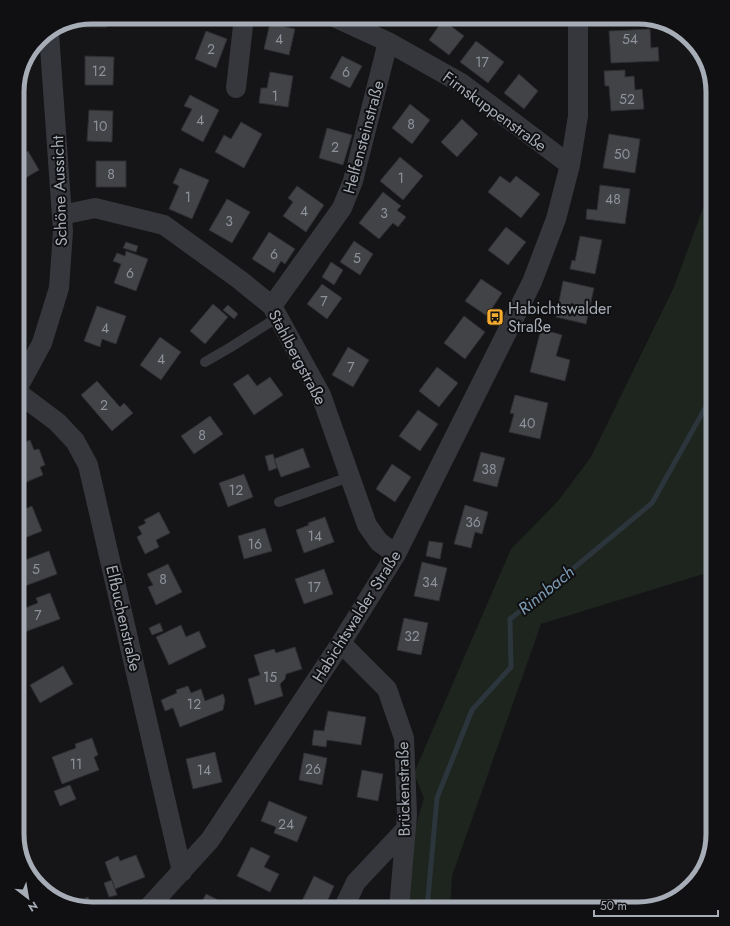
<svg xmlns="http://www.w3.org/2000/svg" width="730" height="926" font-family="Jost,sans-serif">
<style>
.green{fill:#1d251e}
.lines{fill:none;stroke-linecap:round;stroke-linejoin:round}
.stream{stroke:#2b353b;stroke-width:5}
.building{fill:#414347;stroke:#2f2f33}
.lane{stroke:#36373c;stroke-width:10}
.street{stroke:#36373c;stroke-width:20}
.labels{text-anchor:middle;stroke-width:4;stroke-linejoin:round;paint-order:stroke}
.number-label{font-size:14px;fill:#8e929b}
.street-label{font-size:16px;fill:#a7adb7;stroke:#101012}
.poi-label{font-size:16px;fill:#a7adb7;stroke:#101012;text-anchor:start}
.water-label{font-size:17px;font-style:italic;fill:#7d9cb3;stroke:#101012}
.rim{fill:none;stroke:#a7adb7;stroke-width:5}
</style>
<rect width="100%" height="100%" fill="#151517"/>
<!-- green -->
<path class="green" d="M713 181V571L541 624 452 876 450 909H408L413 835 424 798 414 773 511 549 558 501 591 457 674 287Z"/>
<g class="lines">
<!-- stream -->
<path class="stream" d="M427 909 437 798 472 710 511 667 510 619 551 587 652 503 713 394"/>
</g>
<!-- building -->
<path class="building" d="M92 17H108L107 27H84V20Z
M395 17H415L408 26Z
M443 20 464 36 449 55 429 40Z
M270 23 295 29 289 55 264 49Z
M650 29 651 48 658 47 659 61 611 63 609 31Z
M206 31 227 39 216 68 195 59Z
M476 41 504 62 488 83 460 62Z
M85 56 114 57 113 85H85Z
M342 56 362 66 350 88 330 78Z
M27 57 32 65 21 71 25 59Z
M625 70V77L634 76 635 90 642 89 644 109 611 111 609 86H605L604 71Z
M270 72 293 76 288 107 259 103 261 88H267Z
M519 74 538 91 524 109 504 93Z
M190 95 219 110 203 142 181 130 192 109 184 106Z
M410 104 430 120 412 144 392 128Z
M89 110 113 111 112 142 87 141Z
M462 119 478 134 457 157 441 142Z
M241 122 262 134 244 168 215 152 224 135 231 139Z
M327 128 352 135 343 165 319 158Z
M609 134 640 139 635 173 603 168Z
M28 151 39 170 17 183V157Z
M400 157 423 176 403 200 380 181Z
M96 161H126V187H96Z
M180 168 209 180 192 219 169 209 179 186 173 183Z
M500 176 510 183 516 176 540 194 521 218 488 192Z
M600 185 630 189 625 224 586 219 587 209 597 210Z
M297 186 324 205 306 232 283 216 293 202 288 198Z
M383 192 401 206 397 210 406 217 398 227 393 223 379 239 359 223Z
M227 199 250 212 232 243 209 230Z
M506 227 526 242 508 265 488 250Z
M269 232 295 249 285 264 281 261 274 273 252 259Z
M580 236 602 240 595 274 570 269 572 260 575 261Z
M354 241 373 254 360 275 340 262Z
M126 242 138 246 136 252 123 248Z
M126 251 148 259 136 291 114 283 121 264 113 261 117 253 125 256Z
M331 262 343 270 334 285 322 277Z
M17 263 25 284 17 287Z
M481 279 502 293 487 316 465 301Z
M563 281 594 288 586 324 556 317Z
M322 284 342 298 327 319 307 304Z
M213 304 228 317 205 344 190 331Z
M228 305 238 314 234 319 223 310Z
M97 306 126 316 116 344 102 339 100 347 84 341Z
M464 316 485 332 465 359 444 343Z
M541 329 562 335 556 356 570 360 565 381 530 372Z
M160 337 181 352 161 380 140 365Z
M348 347 369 360 353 387 332 375Z
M437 367 458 383 439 407 419 391Z
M248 374 257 386 270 377 283 395 254 415 233 384Z
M97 381 120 407 124 403 133 413 112 431 81 395Z
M515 395 548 403 540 439 509 432 514 414 510 413Z
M418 410 438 424 420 451 399 436Z
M210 416 223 434 194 454 181 436Z
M30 440 34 450 39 449 45 465 40 467 43 475 17 486V445Z
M303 448 310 467 281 477 274 459Z
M481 452 505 458 497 487 473 481Z
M273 454 277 468 269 471 265 456Z
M392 464 411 477 395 502 376 489Z
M244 474 253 497 228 507 219 483Z
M465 505 488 512 482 534 475 532 471 548 454 544Z
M32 506 42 531 17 541V512Z
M159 512 170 533 156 540 159 547 145 554 137 537 142 534 138 527 146 523 144 520Z
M325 517 334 542 304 553 296 530 309 525 308 523Z
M265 528 272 551 244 559 238 536Z
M429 541 443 543 440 559 426 556Z
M49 551 57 574 17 589V563Z
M422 562 447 568 439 601 414 596Z
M168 564 182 592 156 605 148 587 153 585 147 574Z
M324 569 333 594 304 604 295 579Z
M50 593 60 619 19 634 17 629V611L38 603 36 598Z
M404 618 428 623 421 655 397 650Z
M160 623 163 631 152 635 149 628Z
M181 625 186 637 199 631 206 647 169 665 156 637Z
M295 647 302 669 286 674 285 679 280 684 283 696 255 705 248 679 260 675 254 655 274 649 276 653Z
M63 666 73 684 40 703 30 685Z
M188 686 191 693 201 689 205 701 223 694 225 700 223 710 180 727 173 708 165 711 161 700 177 693 176 690Z
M328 711 366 717 361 745 327 740 326 747 312 745 314 730 324 731Z
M92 738 98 755 94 757 99 770 62 784 52 757 76 748 75 744Z
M215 752 222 782 193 789 186 759Z
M304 753 327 758 322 785 299 780Z
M362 770 383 774 378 801 357 797Z
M70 785 76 799 60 806 54 791Z
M269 801 307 817 297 842 274 833 276 827 261 821Z
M251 847 270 856 264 867 279 874 270 892 237 876Z
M136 855 145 877 115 889 105 862 118 856 120 861Z
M314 876 334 886 324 909H318L302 901Z
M112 880 117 895 109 897 104 883Z
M206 894 232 907 231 909H198Z
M88 897 93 909 71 903Z"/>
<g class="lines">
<!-- lane -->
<path class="lane" d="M205 362 231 347 278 317
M279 502 349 477"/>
<!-- street -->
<path class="street" d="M334 17 388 42 461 83 570 165
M236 88 244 17
M62 215 95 208 164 225 240 280 272 306 321 395 367 525 379 542 396 554
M272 306 342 208 353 181 388 42
M17 389 42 343 59 288 63 231 49 33
M17 392 57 422 75 441 88 465 182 872
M341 643 387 689 404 738 407 815 399 909
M147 909 210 840 341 643 396 554 532 282 556 219 570 165 578 116V17
M343 909 356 882 404 831"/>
</g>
<!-- icons -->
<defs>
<symbol id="bus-square" viewBox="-11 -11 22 22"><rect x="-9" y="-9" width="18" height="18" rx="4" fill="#f4ab30" stroke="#101012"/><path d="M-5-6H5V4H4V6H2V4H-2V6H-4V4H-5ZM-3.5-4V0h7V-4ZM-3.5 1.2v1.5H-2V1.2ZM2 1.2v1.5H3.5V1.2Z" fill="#111"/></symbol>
</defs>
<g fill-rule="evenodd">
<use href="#bus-square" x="485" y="307" width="20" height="20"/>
</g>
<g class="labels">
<!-- number labels -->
<g class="number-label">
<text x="279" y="44">4</text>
<text x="630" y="44">54</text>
<text x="211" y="54">2</text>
<text x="482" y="67">17</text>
<text x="99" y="76">12</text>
<text x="346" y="77">6</text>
<text x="275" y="101">1</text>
<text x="627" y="104">52</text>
<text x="200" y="125">4</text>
<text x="411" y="129">8</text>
<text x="100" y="131">10</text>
<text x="335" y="152">2</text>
<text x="622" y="159">50</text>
<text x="111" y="179">8</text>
<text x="401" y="183">1</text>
<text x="188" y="202">1</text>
<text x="613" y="204">48</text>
<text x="304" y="216">4</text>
<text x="384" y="218">3</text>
<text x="229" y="226">3</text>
<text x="274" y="259">6</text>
<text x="357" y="263">5</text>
<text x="130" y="278">6</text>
<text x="324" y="306">7</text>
<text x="105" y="333">4</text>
<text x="161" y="364">4</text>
<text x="351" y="372">7</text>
<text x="104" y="410">2</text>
<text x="527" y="428">40</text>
<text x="202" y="440">8</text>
<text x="489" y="474">38</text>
<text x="236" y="495">12</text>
<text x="473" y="527">36</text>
<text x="315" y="541">14</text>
<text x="255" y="549">16</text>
<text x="36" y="574">5</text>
<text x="163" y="584">8</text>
<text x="430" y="587">34</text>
<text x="314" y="592">17</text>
<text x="38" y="620">7</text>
<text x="412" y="641">32</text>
<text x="270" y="682">15</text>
<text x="194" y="709">12</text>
<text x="76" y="769">11</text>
<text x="313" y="774">26</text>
<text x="204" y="775">14</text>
<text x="286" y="829">24</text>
</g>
<!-- street labels -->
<g class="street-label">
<text transform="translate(495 111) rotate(36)" y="6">Firnskuppenstraße</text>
<text transform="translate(363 137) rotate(-75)" y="6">Helfensteinstraße</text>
<text transform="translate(59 191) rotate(-92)" y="6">Schöne Aussicht</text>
<text transform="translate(298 357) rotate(62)" y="6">Stahlbergstraße</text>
<text transform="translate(356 616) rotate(-58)" y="6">Habichtswalder Straße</text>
<text transform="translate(124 618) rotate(77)" y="6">Elfbuchenstraße</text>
<text transform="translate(403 789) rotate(-91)" y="6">Brückenstraße</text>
</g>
<!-- poi labels -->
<g class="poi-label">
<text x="508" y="314">Habichtswalder<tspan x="508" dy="18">Straße</tspan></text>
</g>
<!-- water labels -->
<g class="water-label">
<text transform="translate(546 590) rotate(-39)" y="6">Rinnbach</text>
</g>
</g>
<!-- crop -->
<path d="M0 0H730V926H0ZM92 24H638A68 68 0 0 1 706 92V834A68 68 0 0 1 638 902H92A68 68 0 0 1 24 834V92A68 68 0 0 1 92 24Z" fill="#101012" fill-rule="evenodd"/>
<path class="rim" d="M92 24H638A68 68 0 0 1 706 92V834A68 68 0 0 1 638 902H92A68 68 0 0 1 24 834V92A68 68 0 0 1 92 24Z"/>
<!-- north arrow -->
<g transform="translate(28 898) rotate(149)" stroke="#101012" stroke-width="3" paint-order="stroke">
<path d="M0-3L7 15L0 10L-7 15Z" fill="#a7adb7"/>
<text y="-6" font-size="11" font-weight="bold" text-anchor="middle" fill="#a7adb7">N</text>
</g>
<!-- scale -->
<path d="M594 910v6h124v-6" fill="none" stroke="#a7adb7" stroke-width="2"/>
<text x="600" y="910" font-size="12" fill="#a7adb7" stroke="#101012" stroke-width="3" paint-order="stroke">50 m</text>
</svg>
